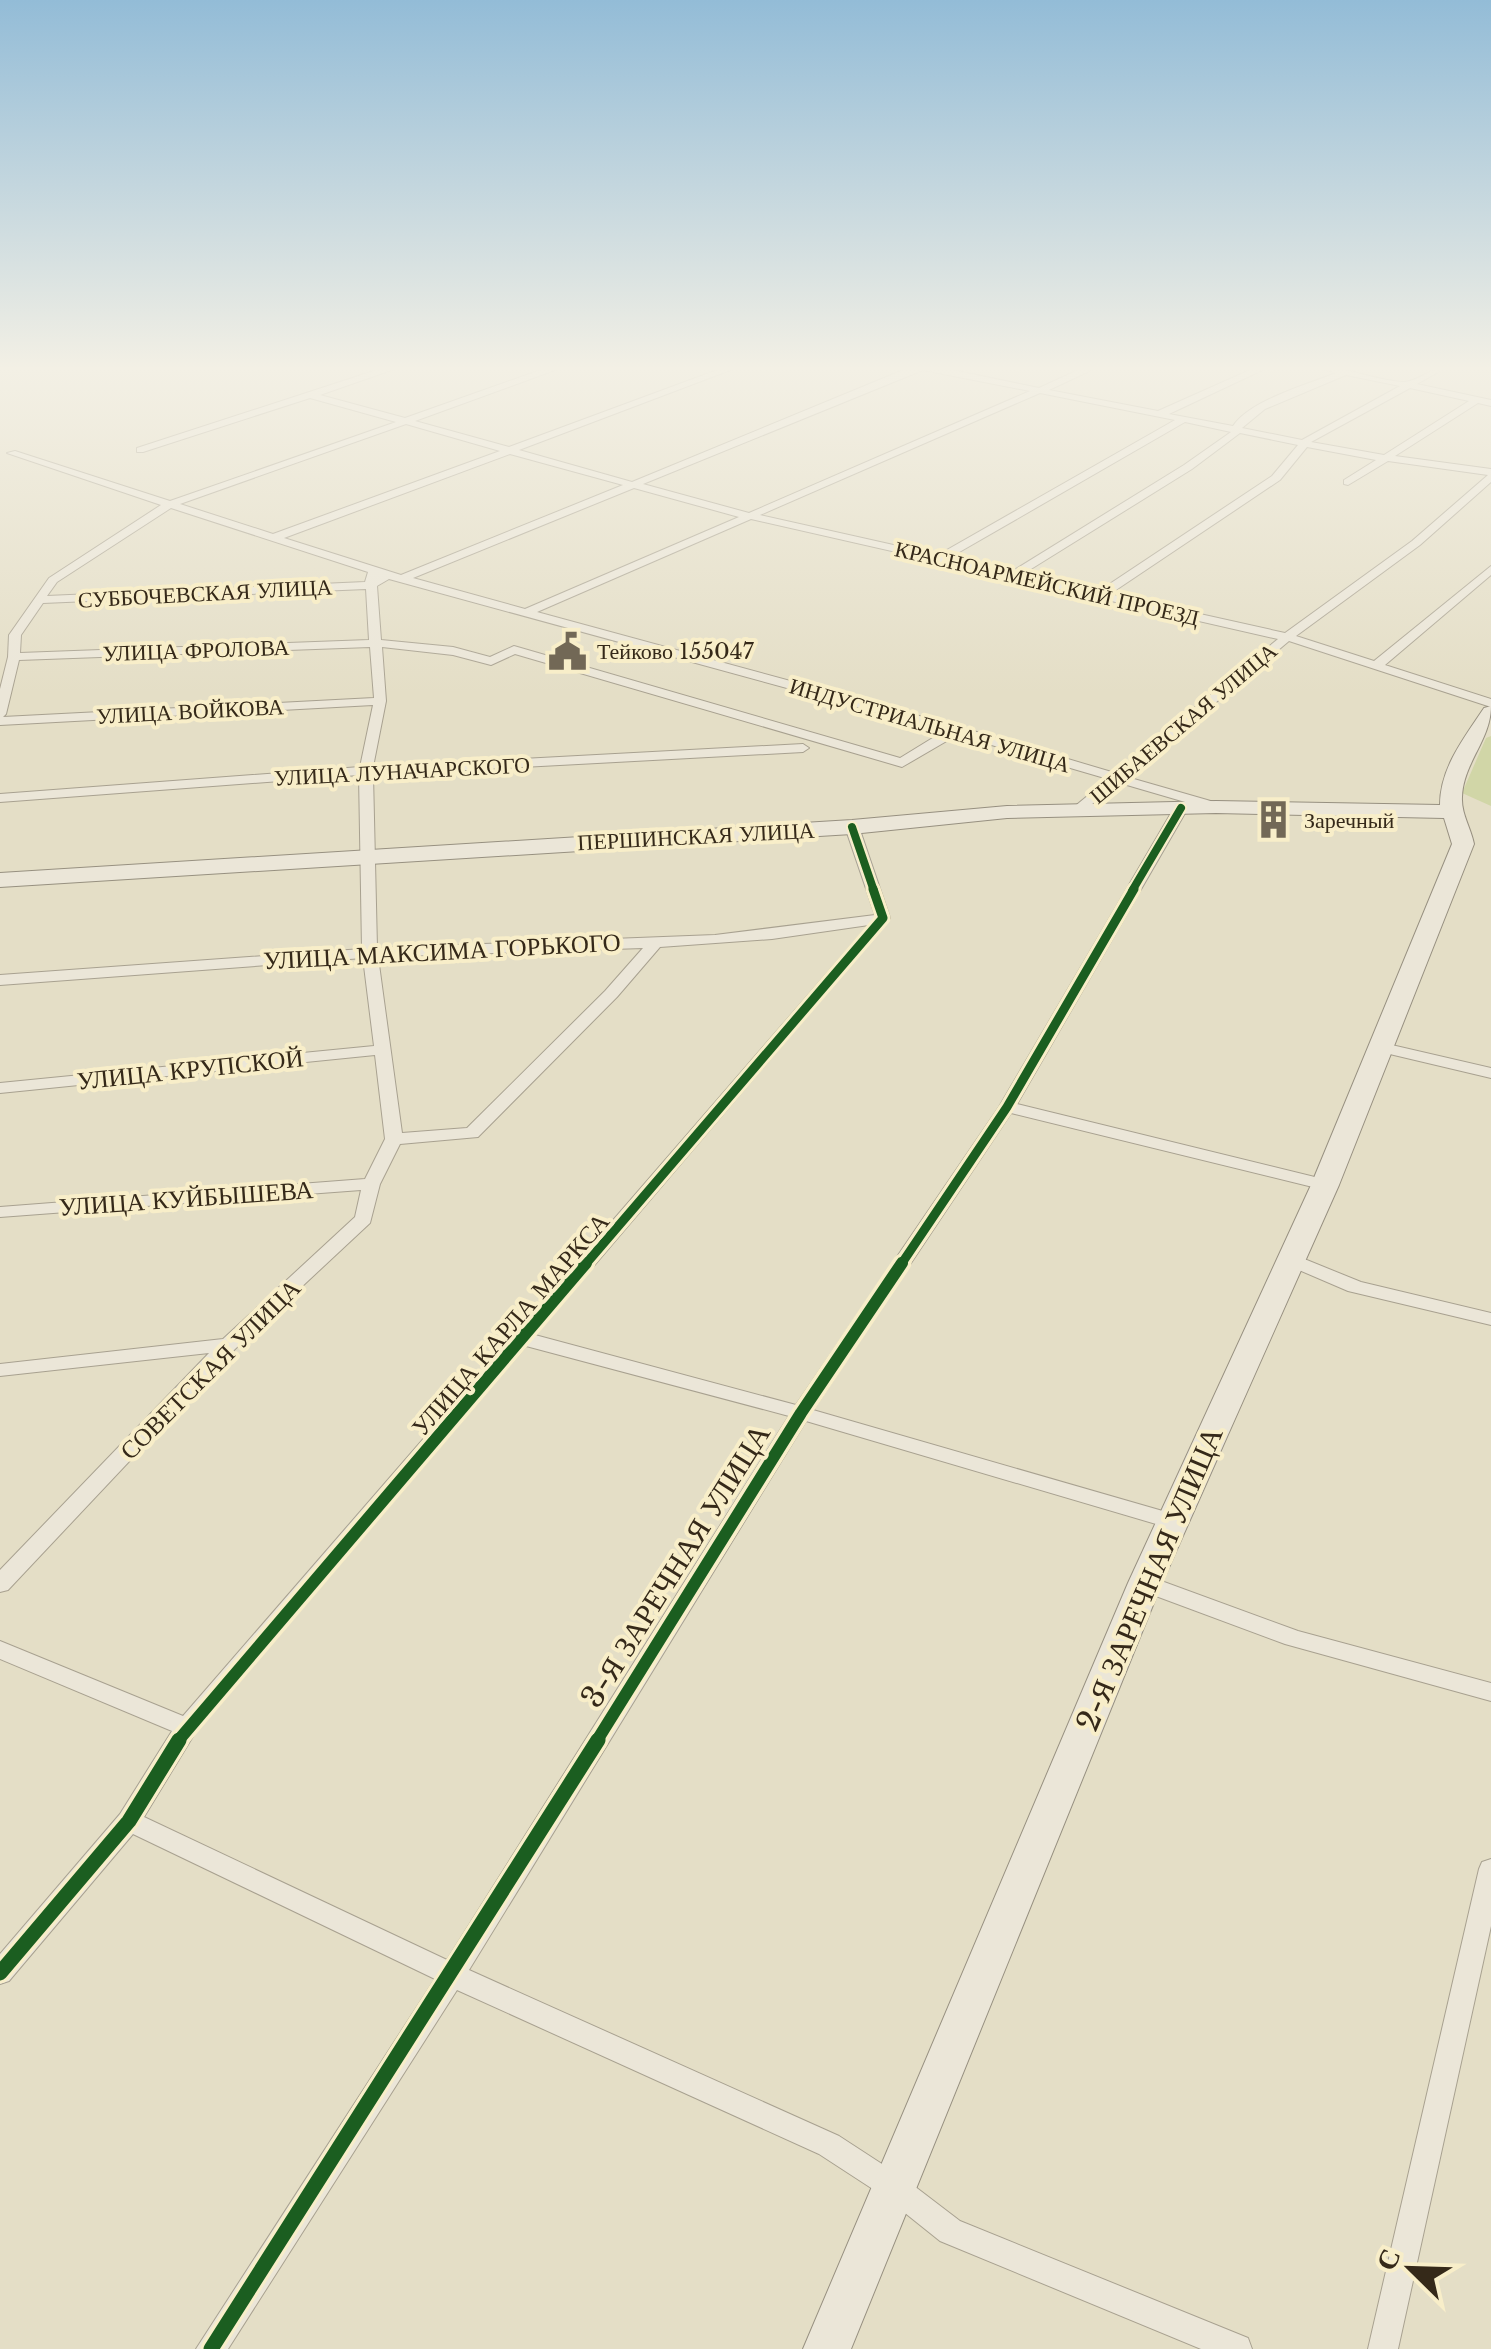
<svg xmlns="http://www.w3.org/2000/svg" width="1491" height="2349" font-family="'Libre Baskerville',serif">
<style>
.green{fill:#d1d6a7}
.lines{fill:none;stroke-linecap:round;stroke-linejoin:round}
.street-casing{stroke:#a8a190;stroke-width:2}
.secondary-casing{stroke:#979080;stroke-width:2}
.street{fill:#ebe6d8;fill-rule:evenodd}
.secondary{fill:#ebe6d8;fill-rule:evenodd}
.cycleway-far3-casing{stroke:#f8eec9;stroke-width:12}
.cycleway-far2-casing{stroke:#f8eec9;stroke-width:15}
.cycleway-far1-casing{stroke:#f8eec9;stroke-width:19}
.cycleway-casing{stroke:#f8eec9;stroke-width:21}
.cycleway-far3{stroke:#1b5e20;stroke-width:8}
.cycleway-far2{stroke:#1b5e20;stroke-width:9}
.cycleway-far1{stroke:#1b5e20;stroke-width:12}
.cycleway{stroke:#1b5e20;stroke-width:15}
.labels{text-anchor:middle;stroke-width:8;stroke-linejoin:round;paint-order:stroke}
.far-street-label{font-size:22px;fill:#352919;stroke:#f8eec9}
.far-poi-label{font-size:22px;fill:#352919;stroke:#f8eec9;text-anchor:start}
.street-label{font-size:25px;fill:#352919;stroke:#f8eec9}
.near-street-label{font-size:30px;fill:#352919;stroke:#f8eec9}
</style>
<rect width="100%" height="100%" fill="#e4dec6"/>
<!-- green -->
<path class="green" d="M1491 736V806L1462 793 1486 738Z"/>
<g class="lines">
<defs>
<path id="street" d="M389 366H403L320 395 405 418 552 366H566L415 421 509 447 728 366H741L519 450 632 482 913 366H933L1039 388 1087 366H1100L1049 390 1158 411 1259 366H1271L1169 414 1233 426C1251 400 1306 385 1336 373L1314 366C1345 366 1373 380 1403 382 1419 382 1432 366 1449 366L1417 384 1491 400V406L1478 403 1395 456 1491 469V482L1420 545 1296 636 1374 661 1491 566V575L1385 665 1491 699V707L1289 641 1127 777 1221 804V810L1216 811 1120 783 1079 814 1072 810 1074 807 1108 779 957 735 902 767 515 654 491 665 453 655 382 647 386 701 373 767 803 744 809 748 803 752 373 775 377 948 715 935 875 915 845 827 852 823 859 827 890 918 535 1335 796 1405 999 1107 1174 808 1181 804 1188 808 1017 1104 1331 1181 1334 1185 1325 1190 1011 1113 813 1410 1180 1516 1184 1521 1180 1526 1173 1529 806 1421 469 1970 839 2136 905 2179 960 2221 1248 2338 1252 2349H1201L940 2241 885 2197 819 2154 457 1990 228 2349H196L435 1979 133 1834 9 1981 0 1984V1954L120 1814 172 1731 0 1659V1641L183 1716 869 925 772 939 660 947 617 997 478 1137 400 1144 380 1184 370 1223 235 1349 8 1590 0 1592V1570L209 1353 0 1376V1364L223 1339 355 1217 361 1190 0 1217V1207L365 1179 385 1139 375 1055 0 1093V1083L374 1046 363 958 0 985V975L362 949 359 775 0 802V794L360 767 373 705 0 725V689L8 657 9 635 49 578 161 505 7 453 15 451 170 501 396 422 310 398 143 452H137V448ZM923 370 1030 391 749 513 643 484ZM1346 375 1400 386 1302 440 1242 428 1265 409ZM1410 388 1469 401 1384 455 1311 442ZM1040 393 1175 420 938 555 760 515ZM1185 422 1231 432 1184 465 1011 572 949 558ZM406 424 500 451 273 534 180 504ZM1240 433 1298 445 1272 476 1099 591 1023 574 1192 469ZM1307 447 1376 460 1344 480V484L1348 485 1388 461 1488 475 1412 541 1285 633 1110 594 1280 480ZM510 454 623 485 401 575 284 538ZM634 488 739 517 525 609 413 578ZM171 508 368 572 365 582 47 596 57 582ZM751 519 1278 639 1115 773 960 727 537 612ZM389 579 944 731 900 758 514 646 490 657 453 647 381 640 377 586ZM366 589 369 640 20 653 21 635 43 603ZM370 647 374 698 3 717 6 714 19 660ZM643 948 605 991 467 1128 402 1133 378 957ZM526 1346 789 1416 447 1960 144 1817 195 1733Z
M1383 1043 1491 1068V1078L1377 1051 1375 1048 1377 1045Z
M1292 1254 1361 1282 1491 1313V1325L1348 1291 1285 1264 1283 1260Z
M1145 1575 1298 1631 1491 1683V1701L1285 1644 1137 1589 1134 1583 1137 1577Z
M1491 1859V1926L1398 2349H1368L1479 1869 1482 1862Z"/>
<path id="secondary" d="M1491 706C1491 740 1463 763 1462 797 1461 814 1471 828 1474 844L1339 1185 1162 1583 851 2349H803L1128 1583 1311 1185 1452 844 1444 818 1216 813 1007 818 852 834 0 887V873L852 820 1007 806 1216 801 1440 805C1440 768 1464 738 1484 708Z"/>
</defs>
<!-- street casing -->
<use href="#street" class="street-casing"/>
<!-- secondary casing -->
<use href="#secondary" class="secondary-casing"/>
<!-- street -->
<use href="#street" class="street"/>
<!-- secondary -->
<use href="#secondary" class="secondary"/>
<defs>
<path id="cycleway-far3" d="M852 827 874 891
M1132 891 1181 808"/>
<path id="cycleway-far2" d="M584 1266 883 918 873 889
M900 1266 1007 1107 1134 889"/>
<path id="cycleway-far1" d="M177 1742 586 1263
M596 1742 801 1413 902 1263"/>
<path id="cycleway" d="M0 1973 129 1821 179 1740
M211 2349 598 1740"/>
</defs>
<!-- cycleway-far3 casing -->
<use href="#cycleway-far3" class="cycleway-far3-casing"/>
<!-- cycleway-far2 casing -->
<use href="#cycleway-far2" class="cycleway-far2-casing"/>
<!-- cycleway-far1 casing -->
<use href="#cycleway-far1" class="cycleway-far1-casing"/>
<!-- cycleway casing -->
<use href="#cycleway" class="cycleway-casing"/>
<!-- cycleway-far3 -->
<use href="#cycleway-far3" class="cycleway-far3"/>
<!-- cycleway-far2 -->
<use href="#cycleway-far2" class="cycleway-far2"/>
<!-- cycleway-far1 -->
<use href="#cycleway-far1" class="cycleway-far1"/>
<!-- cycleway -->
<use href="#cycleway" class="cycleway"/>
</g>
<!-- sky -->
<linearGradient id="sky" x2="0" y2="1"><stop stop-color="#93bcd7"/><stop offset="0.53" stop-color="#f3f0e5"/><stop offset="1" stop-color="#f3f0e5" stop-opacity="0"/></linearGradient>
<rect width="1491" height="695" fill="url(#sky)"/>
<!-- icons -->
<defs>
<symbol id="civic-bare" viewBox="-9 -9 18 18"><path d="M-.6-6.5H3V-4.5H.6V-3L4-1V1h2V6H-6V1h2V-1L-.6-3ZM-1.2 2.5V6h2.4V2.5Z" fill="#726856" stroke="#f8eec9" stroke-width="2.5" paint-order="stroke"/></symbol>
<symbol id="building-bare" viewBox="-9 -9 18 18"><path d="M-4-6H4V6H1V3H-1V6H-4ZM-2.5-4.3h1.7v1.8h-1.7ZM.8-4.3h1.7v1.8H.8ZM-2.5-1h1.7V.8h-1.7ZM.8-1h1.7V.8H.8Z" fill="#726856" stroke="#f8eec9" stroke-width="2.5" paint-order="stroke"/></symbol>
</defs>
<g fill-rule="evenodd">
<use href="#civic-bare" x="540" y="624" width="55" height="55"/>
<use href="#building-bare" x="1246" y="792" width="55" height="55"/>
</g>
<g class="labels">
<!-- far-street labels -->
<g class="far-street-label">
<text transform="translate(1047 583) rotate(13)" y="8">КРАСНОАРМЕЙСКИЙ ПРОЕЗД</text>
<text transform="translate(205 593) rotate(-3)" y="8">СУББОЧЕВСКАЯ УЛИЦА</text>
<text transform="translate(196 650) rotate(-2)" y="8">УЛИЦА ФРОЛОВА</text>
<text transform="translate(190 711) rotate(-3)" y="8">УЛИЦА ВОЙКОВА</text>
<text transform="translate(1183 723) rotate(-40)" y="8">ШИБАЕВСКАЯ УЛИЦА</text>
<text transform="translate(930 725) rotate(16)" y="8">ИНДУСТРИАЛЬНАЯ УЛИЦА</text>
<text transform="translate(402 771) rotate(-3)" y="8">УЛИЦА ЛУНАЧАРСКОГО</text>
<text transform="translate(696 836) rotate(-3)" y="8">ПЕРШИНСКАЯ УЛИЦА</text>
</g>
<!-- far-poi labels -->
<g class="far-poi-label">
<text x="597" y="659">Тейково 155047</text>
<text x="1304" y="828">Заречный</text>
</g>
<!-- street labels -->
<g class="street-label">
<text transform="translate(442 951) rotate(-3)" y="9">УЛИЦА МАКСИМА ГОРЬКОГО</text>
<text transform="translate(190 1069) rotate(-6)" y="9">УЛИЦА КРУПСКОЙ</text>
<text transform="translate(186 1198) rotate(-4)" y="9">УЛИЦА КУЙБЫШЕВА</text>
<text transform="translate(510 1324) rotate(-49)" y="9">УЛИЦА КАРЛА МАРКСА</text>
<text transform="translate(210 1369) rotate(-45)" y="9">СОВЕТСКАЯ УЛИЦА</text>
</g>
<!-- near-street labels -->
<g class="near-street-label">
<text transform="translate(676 1566) rotate(-58)" y="10">3-Я ЗАРЕЧНАЯ УЛИЦА</text>
<text transform="translate(1150 1579) rotate(-67)" y="10">2-Я ЗАРЕЧНАЯ УЛИЦА</text>
</g>
</g>
<!-- north arrow -->
<g transform="translate(1411 2269) rotate(293)" stroke="#f8eec9" stroke-width="8" paint-order="stroke">
<path d="M0-8L18 38L0 25L-18 38Z" fill="#352919"/>
<text y="-15" font-size="28" font-weight="bold" text-anchor="middle" fill="#352919">С</text>
</g>
</svg>
